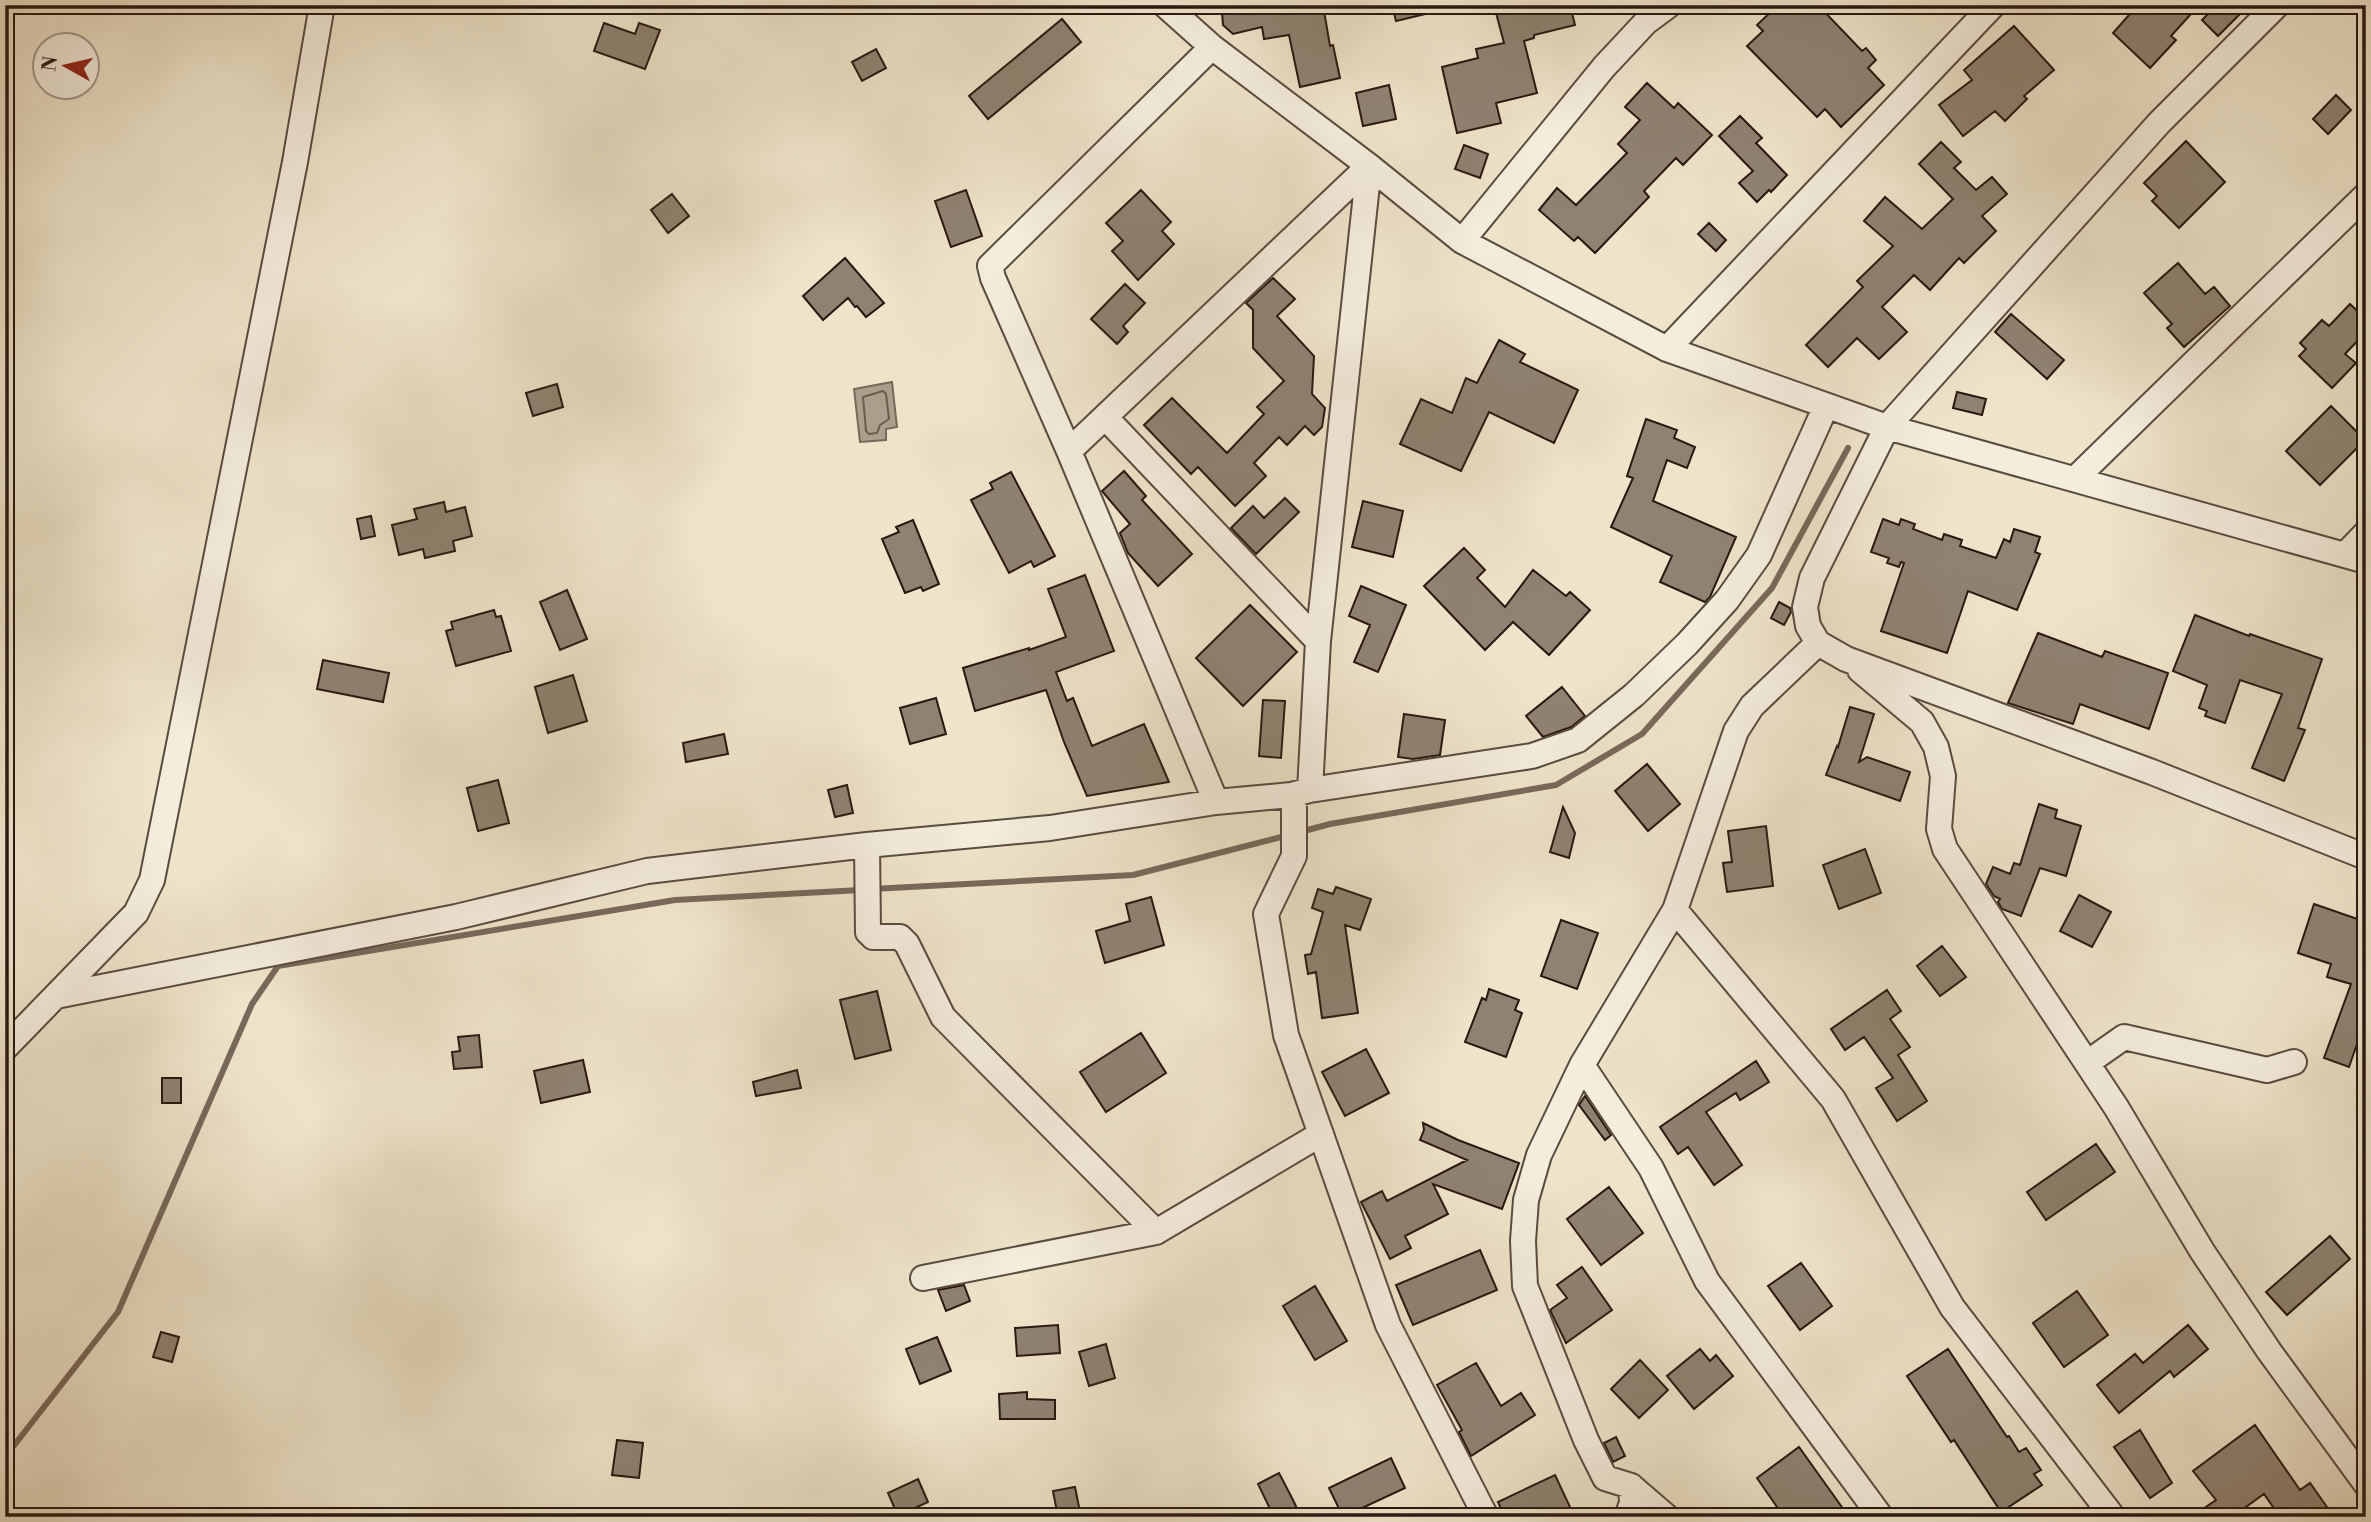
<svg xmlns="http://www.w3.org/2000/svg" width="2371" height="1522" font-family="'Libre Bodoni',serif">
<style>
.water{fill:#ab9f8b;stroke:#77695b;stroke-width:2}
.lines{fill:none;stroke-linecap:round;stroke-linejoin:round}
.shore{stroke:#6a5c4e;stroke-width:2}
.stream{stroke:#77695b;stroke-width:6}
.building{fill:#8f8272;stroke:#291812;stroke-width:2}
.minor-casing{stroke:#5a4b40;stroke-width:28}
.minor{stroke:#f4eddd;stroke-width:24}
</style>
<rect width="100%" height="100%" fill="#eee4ca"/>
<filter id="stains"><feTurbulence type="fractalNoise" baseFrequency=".00286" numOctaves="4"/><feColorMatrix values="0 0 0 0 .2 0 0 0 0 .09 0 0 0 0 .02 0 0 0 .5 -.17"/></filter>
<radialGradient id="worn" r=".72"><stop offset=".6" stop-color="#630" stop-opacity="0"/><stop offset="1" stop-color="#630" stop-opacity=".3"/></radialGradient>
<!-- water -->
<path class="water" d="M892 382 897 427 886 429V440L860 442 854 389Z"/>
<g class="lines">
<!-- shore -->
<path class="shore" d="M883 391 886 394 889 419 880 425 877 433 869 434 866 431 863 397Z"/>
<!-- stream -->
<path class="stream" d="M1300 832 1330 824 1556 785 1642 734 1772 588 1848 448
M872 889 1133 875 1289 835
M5 1457 118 1312 252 1004 278 966 675 900 861 890"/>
</g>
<!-- building -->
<path class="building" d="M1280 5H1323L1330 46 1333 45 1340 78 1300 87 1289 35 1264 39 1262 27 1233 34 1223 25 1222 12 1254 6 1255 10Z
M1392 5H1438V11L1396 21Z
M1494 5H1570L1575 25 1534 35V38L1524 41 1537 93 1496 103 1501 123 1457 133 1442 67 1478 58 1476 49 1504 43Z
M1788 5H1818L1862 51 1866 48 1876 60 1868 68 1884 85 1841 127 1825 109 1817 117 1747 46 1763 31 1757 25 1776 7 1780 13Z
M2138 5 2147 13 2154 5H2182L2191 14 2171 36 2176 40 2150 68 2113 33Z
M2217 5H2249L2218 36 2202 20Z
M1062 19 1081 42 988 119 969 96Z
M604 23 635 34 639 23 660 30 645 69 594 51Z
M2014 26 2054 70 2024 96 2027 99 2005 121 1995 111 1963 136 1939 105 1972 80 1964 70Z
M876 49 886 68 862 81 852 62Z
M1647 83 1674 108 1678 103 1712 135 1683 165 1676 158 1644 191 1649 197 1595 253 1578 237 1574 241 1539 210 1557 188 1576 205 1627 153 1618 144 1640 120 1625 107Z
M1389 85 1396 119 1363 126 1356 93Z
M2336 95 2351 110 2328 134 2313 119Z
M1740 116 1762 138 1756 143 1787 175 1771 192 1769 190 1757 202 1739 183 1753 171 1719 136Z
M2186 141 2225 182 2179 228 2152 201 2157 196 2144 183Z
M1941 142 1961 162 1954 168 1976 190 1992 177 2007 194 1982 216 1996 231 1964 263 1959 258 1930 290 1914 275 1882 307 1907 332 1879 359 1857 338 1828 367 1806 345 1863 287 1857 281 1893 246 1864 221 1885 197 1922 229 1953 199 1919 164Z
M1464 145 1488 154 1480 178 1455 169Z
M966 190 982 236 951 247 935 201Z
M1141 190 1171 222 1162 231 1174 244 1138 280 1112 251 1123 241 1106 223Z
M672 194 689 216 668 233 651 210Z
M1709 223 1726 240 1716 251 1698 234Z
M845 258 884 303 866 317 857 306 855 307 848 298 823 320 803 296Z
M2178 263 2205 294 2214 287 2230 306 2184 347 2167 328 2172 324 2144 293Z
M1273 278 1295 299 1277 316 1314 356 1312 394 1325 408 1322 427 1314 435 1305 426 1287 445 1279 437 1254 463 1266 476 1235 506 1198 467 1191 474 1144 425 1172 398 1227 453 1264 414 1257 407 1284 381 1253 348V310L1246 303Z
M1125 284 1145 303 1123 326 1128 332 1117 344 1091 319Z
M2350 304 2366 319V332L2345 354 2356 363 2332 388 2299 356 2306 349 2300 343 2322 320 2329 326Z
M2011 314 2064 360 2047 379 1995 332Z
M1499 340 1525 354 1520 362 1578 390 1554 443 1489 412 1461 471 1400 444 1421 399 1452 413 1466 378 1477 383Z
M557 384 563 407 533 416 526 393Z
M1957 392 1986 399 1982 415 1953 408Z
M2331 406 2365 440 2320 485 2286 451Z
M1646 419 1677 430 1674 438 1695 447 1687 468 1667 460 1653 501 1736 537 1710 597 1705 602 1660 582 1672 556 1611 527 1633 478 1627 476Z
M1124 471 1146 496 1142 500 1192 554 1158 586 1128 553 1120 533 1130 524 1102 491Z
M1011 472 1055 556 1034 567 1031 561 1009 573 971 500 993 489 990 483Z
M1285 498 1299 512 1256 554 1231 528 1253 506 1264 518Z
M1363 501 1403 511 1393 557 1352 547Z
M444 502 446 512 465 507 472 536 453 541 455 551 425 558 423 549 399 555 392 525 417 519 414 509Z
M371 516 375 536 361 539 357 519Z
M1883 519 1899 525 1901 519 1915 524 1913 529 1942 540 1944 534 1962 540 1960 546 1996 558 2004 539 2010 542 2014 529 2040 537 2035 552 2040 554 2017 610 1968 591 1947 653 1881 631 1904 563 1901 562 1899 567 1887 563 1889 558 1871 552Z
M913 520 939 584 923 591 921 587 905 593 882 539 899 532 896 527Z
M1464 548 1485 570 1477 578 1505 607 1533 570 1566 596 1570 592 1590 610 1549 655 1513 622 1485 650 1424 586Z
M1085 575 1114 651 1056 672 1067 701 1073 698 1092 746 1144 724 1169 782 1087 796 1064 742 1046 690 975 711 963 668 1029 648V650L1066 637 1048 589Z
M1361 586 1406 605 1378 672 1354 662 1370 625 1349 616Z
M567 590 587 639 560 650 540 602Z
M1779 602 1790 608 1791 612 1784 625 1771 618Z
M1250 605 1297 652 1243 706 1196 658Z
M494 610 496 617 501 616 511 651 456 666 446 631 453 629 451 622Z
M2195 615 2249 636 2250 634 2322 659 2298 728 2305 730 2284 781 2252 768 2282 694 2240 680 2225 723 2205 716 2207 711 2199 708 2207 685 2173 671Z
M2038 633 2102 657 2105 651 2168 673 2149 729 2080 704 2073 724 2008 703Z
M323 660 389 673 383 702 317 689Z
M573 675 587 721 548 733 535 687Z
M1562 687 1585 716 1571 727 1543 737 1526 716Z
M936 698 946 734 910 744 900 708Z
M1263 700 1285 701 1281 758 1259 756Z
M1850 707 1874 714 1859 762 1867 757 1910 772 1900 801 1826 775 1837 746 1838 747Z
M1404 714 1445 720 1440 755 1413 759 1398 757Z
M724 734 728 754 686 762 683 743Z
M1647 764 1680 804 1648 831 1615 791Z
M498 780 509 823 478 831 467 788Z
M847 785 853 813 835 817 828 790Z
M2039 804 2057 810 2055 818 2081 826 2066 876 2040 868 2021 916 2002 909 1998 902 2000 899 1994 896 1986 884 1993 867 2010 874 2014 863 2020 865Z
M1563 807 1575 833 1569 858 1550 852Z
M1766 826 1773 886 1727 892 1723 863 1732 862 1728 831Z
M1865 849 1881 893 1839 909 1823 865Z
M1336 887 1371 899 1360 930 1345 925 1358 1013 1322 1018 1316 972 1308 974 1305 955 1311 954 1323 912 1312 908 1318 889 1333 894Z
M2079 895 2111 912 2092 947 2060 931Z
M1151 897 1164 945 1105 963 1096 931 1130 921 1126 904Z
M2314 904 2366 922V1018L2349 1067 2324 1058 2351 984 2327 977 2331 964 2298 953Z
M1561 920 1598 933 1577 989 1541 976Z
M1942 946 1966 977 1940 996 1917 966Z
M1489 989 1519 1000 1515 1010 1522 1013 1506 1057 1465 1042 1482 998 1486 1000Z
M1887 990 1901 1011 1890 1019 1910 1047 1898 1055 1927 1101 1897 1121 1876 1088 1893 1078 1864 1037 1845 1050 1831 1029Z
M877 991 891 1050 855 1059 840 1000Z
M1141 1033 1166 1073 1106 1112 1080 1072Z
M479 1035 482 1067 454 1069 452 1052 460 1051 458 1037Z
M1366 1049 1389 1093 1345 1116 1322 1072Z
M583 1060 590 1092 541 1103 534 1071Z
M1756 1061 1769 1082 1740 1100 1736 1093 1706 1112 1742 1165 1714 1185 1688 1147 1678 1154 1660 1127Z
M797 1070 801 1088 756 1096 753 1082Z
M162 1078H181V1103H162Z
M1585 1096 1611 1135 1605 1140 1579 1105Z
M1423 1123 1458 1140 1519 1163 1502 1209 1433 1184 1448 1214 1405 1236 1411 1248 1390 1259 1361 1202 1382 1191 1387 1201 1467 1160 1420 1140 1424 1130Z
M2096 1144 2115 1172 2046 1220 2027 1192Z
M1609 1187 1643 1233 1601 1265 1567 1219Z
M2330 1236 2350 1259 2287 1315 2266 1292Z
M1480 1250 1497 1290 1413 1325 1396 1285Z
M1801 1263 1832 1306 1800 1330 1768 1286Z
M1582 1267 1612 1310 1566 1343 1550 1310 1567 1298 1557 1285Z
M964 1285 970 1301 946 1311 938 1290Z
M1315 1286 1347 1341 1315 1360 1283 1306Z
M2077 1291 2108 1335 2064 1367 2033 1323Z
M1058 1325 1060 1353 1017 1356 1015 1328Z
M2188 1325 2208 1349 2174 1377 2170 1371 2119 1413 2097 1385 2135 1354 2143 1363Z
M161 1332 179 1337 172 1362 153 1357Z
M937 1337 951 1371 920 1384 906 1349Z
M1106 1344 1115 1378 1089 1386 1079 1352Z
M1700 1349 1710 1361 1716 1355 1733 1376 1694 1409 1667 1376Z
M1948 1349 2007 1437 2009 1436 2019 1452 2026 1448 2041 1470 2034 1474 2042 1485 2001 1512 1954 1440 1951 1442 1907 1376Z
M1640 1360 1668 1390 1639 1418 1611 1389Z
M1476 1363 1501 1406 1521 1393 1535 1415 1471 1456 1459 1432 1462 1430 1437 1385Z
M1027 1392V1399L1055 1400V1419H1000L999 1394Z
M2255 1425 2300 1490 2310 1483 2334 1517H2280L2264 1494 2232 1517H2191L2216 1500 2193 1471Z
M2140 1430 2172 1483 2150 1498 2114 1447Z
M1616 1437 1625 1456 1613 1462 1604 1443Z
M617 1440 643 1443 639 1478 612 1475Z
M1799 1447 1849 1517H1784L1757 1478Z
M1391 1458 1405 1488 1343 1517 1329 1488Z
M1279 1473 1293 1500 1301 1517H1274L1258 1484Z
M1555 1475 1570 1507 1549 1517H1505L1498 1502Z
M918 1479 928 1502 898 1516 888 1493Z
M1075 1487 1081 1517H1058L1053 1491Z"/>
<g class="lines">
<defs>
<path id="minor" d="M1165 5 1212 47 1369 166 1462 241 1667 349 1887 427 2366 561
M2277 5 2159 123 1887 427 1812 578 1805 607 1808 626 1818 643 1846 659 2152 772 2366 857
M1212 47 990 266 993 278 1069 451 1216 802
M1462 241 1604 67 1646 22 1669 5
M1667 349 1993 5
M1105 417 1318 641
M1069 451 1369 166
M2075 479 2366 195
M2345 555 2366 533
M1860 670 1922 722 1936 747 1943 776 1939 829 1945 849 2116 1107 2202 1251 2269 1351 2366 1484
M1310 790 1318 641 1369 166
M1291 795 1294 808V856L1266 914 1286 1035 1388 1325 1486 1517
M867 845 868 932 873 937H900L907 944 943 1017 1156 1232 1321 1134
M1675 910 1833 1099 1952 1307 2113 1517
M56 996 456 917 647 871 867 845 1050 828 1216 802 1291 795 1310 790 1532 756 1578 740 1634 695 1687 644 1727 600 1759 555 1826 406
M5 1048 136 913 152 880 295 162 322 5
M2087 1063 2124 1037 2267 1070 2294 1062
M1582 1065 1651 1168 1707 1281 1881 1517
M923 1278 1156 1232
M1631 1486 1667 1517
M1627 1517 1632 1503 1631 1486 1605 1478 1586 1440 1525 1286 1523 1241 1526 1200 1539 1155 1582 1065 1675 910 1736 731 1752 706 1818 643"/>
</defs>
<!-- minor casing -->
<use href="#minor" class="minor-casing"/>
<!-- minor -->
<use href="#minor" class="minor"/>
</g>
<!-- margin -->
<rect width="2371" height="1522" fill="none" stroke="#eee4ca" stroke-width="28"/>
<rect x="7" y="7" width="2357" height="1508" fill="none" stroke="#291812" stroke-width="3.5"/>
<rect x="14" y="14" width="2343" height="1494" fill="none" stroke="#291812" stroke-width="2"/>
<!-- north arrow -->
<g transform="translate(66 66) rotate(278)"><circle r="33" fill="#f4eddd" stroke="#a3988c" stroke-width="2"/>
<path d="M0-5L12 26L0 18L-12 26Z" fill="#8f2418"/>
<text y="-10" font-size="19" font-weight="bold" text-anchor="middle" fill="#291812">N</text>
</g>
<rect width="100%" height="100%" filter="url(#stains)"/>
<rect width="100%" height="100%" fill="url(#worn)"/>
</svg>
